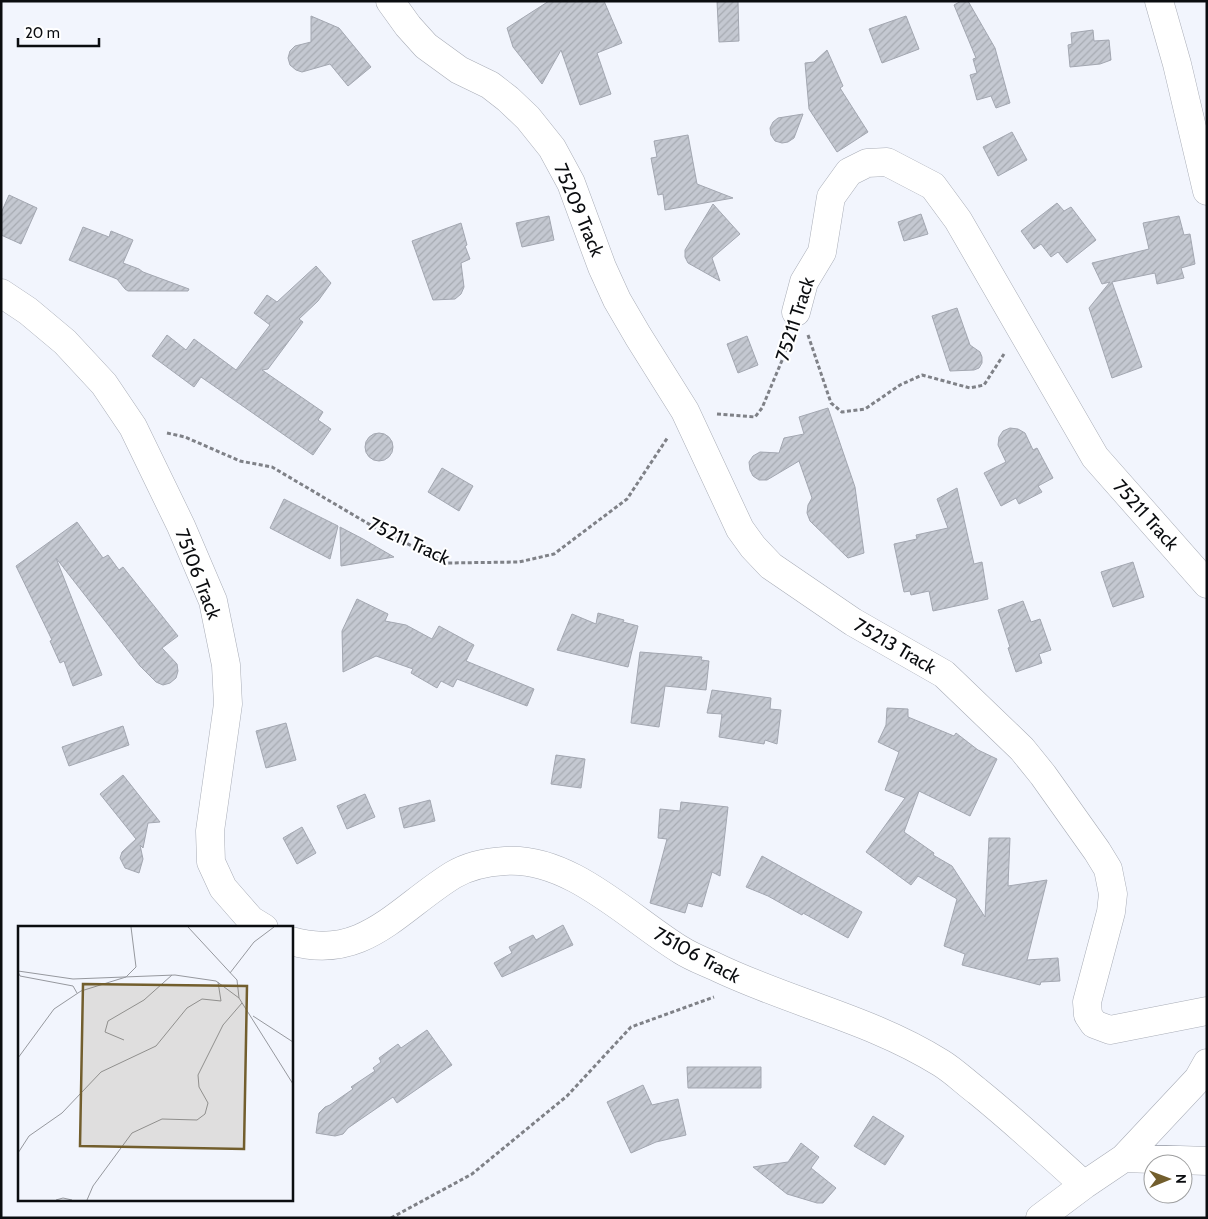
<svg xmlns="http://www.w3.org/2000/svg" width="1208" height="1219" viewBox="0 0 1208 1219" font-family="Cabin,sans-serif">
<defs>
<pattern id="building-hatch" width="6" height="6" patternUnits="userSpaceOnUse" patternTransform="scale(1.25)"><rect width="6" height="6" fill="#c4c8d1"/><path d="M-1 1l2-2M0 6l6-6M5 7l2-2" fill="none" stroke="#a7abb2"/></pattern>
</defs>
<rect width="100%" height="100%" fill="#f2f5fd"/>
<path fill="url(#building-hatch)" stroke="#a3a7b1" d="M549,1H604L622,43L597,53L611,94L580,105L561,50L542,84L513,47L507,28Z
M717,1H738L739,41L719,42Z
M961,1H968L995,48L1010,103L996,108L991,96L977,100L970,75L977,73L973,59L976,58L954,5Z
M311,16L339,28L371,67L348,86L330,64L302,72L296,70L290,65L288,58L290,51L295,46L311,42Z
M906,16L919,49L882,63L869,29Z
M1093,30L1094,41L1109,40L1111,60L1100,64L1070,67L1068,45L1072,44L1071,33Z
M827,50L843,86L840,88L868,132L837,152L809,109L805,63L814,62Z
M803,114L794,138L788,142L782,143L775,141L771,135L770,128L773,122L778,118Z
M1012,132L1027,160L998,176L983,147Z
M688,135L697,184L733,198L665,210L663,194L658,195L651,158L657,157L654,141Z
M9,195L37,208L21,244L1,235V213Z
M1057,203L1064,211L1071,207L1096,240L1067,263L1058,252L1051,257L1041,244L1034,249L1021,231Z
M713,204L740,234L712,258L720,281L688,263L685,257V250Z
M921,214L928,234L904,241L898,222Z
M549,216L554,240L522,247L516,223Z
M1179,216L1184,235L1190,234L1195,264L1181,268L1184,278L1157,284L1155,273L1112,282L1142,367L1112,378L1089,308L1110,282L1102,284L1092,263L1149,249L1143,223Z
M461,223L467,245L465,246L470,259L461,263L464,287L461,294L455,299L433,300L412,241Z
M83,227L109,237L111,231L133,240L123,263L139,269L143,272L189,289L188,291H128L125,289L117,279L69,260Z
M316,266L331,283L318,301L299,319L303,322L268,369L262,370L323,412L318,420L331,429L313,455L201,377L194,387L152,356L167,335L186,350L194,339L236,370L270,325L254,313L267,295L277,302Z
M957,308L970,345L980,352L982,357V363L979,368L974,370L950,371L932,316Z
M747,336L758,365L738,373L727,344Z
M828,408L855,487L864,553L848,558L810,521L807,513L808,505L812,498L799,461L767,480H759L753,476L750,470L749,462L753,456L760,452L779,453L784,438L804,434L799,417Z
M1010,428L1018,429L1025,433L1033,450L1037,448L1053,478L1038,486L1042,492L1019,504L1016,498L1001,506L984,473L1006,462L998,445L999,437L1003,431Z
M365 447a14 14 0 1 1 28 0a14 14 0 1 1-28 0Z
M442,468L473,486L459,511L428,492Z
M957,488L974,564L982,562L988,599L933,611L929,591L911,595L910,591L904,592L894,544L917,539L916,535L948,528L937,499Z
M284,499L338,526L330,559L270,528Z
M77,522L103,558L108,555L119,570L123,567L178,636L162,648L177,664L178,671L176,678L170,683L163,685L156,682L140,666L56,558L102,675L73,686L64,661L60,663L50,641L52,640L16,566Z
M340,527L363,539L394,557L341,566Z
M1133,562L1144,597L1113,607L1101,572Z
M357,599L388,614L385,621L406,625L432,639L439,626L474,645L466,661L534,689L527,706L457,679L453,687L441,681L437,688L411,673L413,669L376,656L343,672L342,631Z
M1023,601L1031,622L1040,619L1051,650L1039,654L1042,663L1016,672L1008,648L1010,647L998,610Z
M598,613L624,620L623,622L638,626L628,667L557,650L572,614L596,624Z
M640,652L702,657L701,660L709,661L706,690L665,686L659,727L631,723Z
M712,690L771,698L770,709L781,710L777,744L765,740L764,744L719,737L722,714L707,713Z
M887,708L908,709V717L954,736L956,733L978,750L997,759L970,816L919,791L904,832L934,853L933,855L952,866L985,917L989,838H1010L1008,886L1047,880L1027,960L1058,958L1060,981L1041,982L1040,985L962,965L965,954L944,946L957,899L918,876L911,885L866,852L905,798L885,790L899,752L878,742L886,725Z
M286,723L296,760L266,768L256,731Z
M123,726L129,745L69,766L62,747Z
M556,755L585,759L581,788L551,784Z
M123,775L160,822L148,823L143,848L140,845L143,859L139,873L125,868L120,858L122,852L136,839L100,794Z
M365,794L375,817L347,829L337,806Z
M430,800L435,821L404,828L399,808Z
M681,802L728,807L720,876L712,872L702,907L688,903L685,913L650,903L667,839L658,838L660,809L680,811Z
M302,827L316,853L297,864L283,838Z
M762,856L862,912L848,938L803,913L802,915L768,896L746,887Z
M563,925L573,945L502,977L494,963L512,953L509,947L533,935L536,940Z
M427,1030L452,1065L397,1103L393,1097L348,1128L343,1134L335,1136L316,1133L319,1113L325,1107L330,1105L353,1089L351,1087L375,1071L373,1068L381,1062L379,1058L398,1044L401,1048Z
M687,1067H761V1088H688Z
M643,1085L652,1105L678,1099L686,1135L656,1142L631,1153L607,1102Z
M873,1116L904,1136L885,1165L854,1146Z
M801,1143L819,1157L811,1168L836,1188L823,1203H817L787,1194L753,1167L788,1162Z"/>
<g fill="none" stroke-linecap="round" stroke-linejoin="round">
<defs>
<path id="minor" d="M390,1L408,26L426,46L459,70L490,85L508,99L528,118L552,148L571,183L602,267L617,300L638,336L685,411L740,529L753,547L771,566L853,622L944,674L1022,749L1043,775L1097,851L1108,869L1113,894L1111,912L1087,1002L1088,1015L1094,1024L1110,1030L1207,1011
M1159,1L1177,64L1207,191
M1,293L28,311L65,342L104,384L133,427L181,526L213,601L226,665L228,704L210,831L211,862L223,888L251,920L264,928
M796,312L804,282L822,252L831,197L849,172L867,163L887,162L933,186L958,220L1095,457L1207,584
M291,941C363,962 398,909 453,875C468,866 488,862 505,861C570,856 630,919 681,950C692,957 703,961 714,966C788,1002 871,1019 941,1063C954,1071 965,1082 977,1091C1014,1121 1049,1153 1084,1185
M1124,1158L1207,1161
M1040,1218L1084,1185L1124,1158L1198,1079L1207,1063"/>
</defs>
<use href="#minor" stroke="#a9adb7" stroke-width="29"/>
<path stroke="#7f8187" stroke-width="3" stroke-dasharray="4 2.5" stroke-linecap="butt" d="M808,335L831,403L842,412L865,409L900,385L922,375L970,388L984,385L1004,354
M717,414L755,417L762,408L791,339
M167,433L185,437L240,461L272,467L379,530L447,563L519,562L554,554L627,499L668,437
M391,1218L472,1174L567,1096L631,1027L714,997"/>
<use href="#minor" stroke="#fff" stroke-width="28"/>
</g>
<g text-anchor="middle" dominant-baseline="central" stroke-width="4" stroke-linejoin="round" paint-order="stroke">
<g font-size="19" fill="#0b0d10" stroke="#fff">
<text transform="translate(579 210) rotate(67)">75209 Track</text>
<text transform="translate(795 319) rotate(-72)">75211 Track</text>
<text transform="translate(1146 515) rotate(48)">75211 Track</text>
<text transform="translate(409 541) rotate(25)">75211 Track</text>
<text transform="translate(198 574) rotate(69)">75106 Track</text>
<text transform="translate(895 646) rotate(30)">75213 Track</text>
<text transform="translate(697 955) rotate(29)">75106 Track</text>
</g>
</g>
<g transform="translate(18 926)">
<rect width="275" height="275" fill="#f2f5fd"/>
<path fill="none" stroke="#96989e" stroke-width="1" d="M170,1L219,54L221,72M0,45L55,53L157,49L198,55L221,72L275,158M0,46L2,50L55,60L59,67M212,47L236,16L256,1M235,90L275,116M106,114L87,106L90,95L126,74L154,49M0,132L36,83L63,65L108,51L118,41L113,1M0,227L11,210L44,187L83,146L138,120L169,82L184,73L203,75L200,56M38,274L45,272L54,274M69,274L75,260L114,207L144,193L179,194L187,188L190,177L181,161L180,149L205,99L224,77"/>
<path fill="#725e2d" fill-opacity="0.15" stroke="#725e2d" stroke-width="2.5" d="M65,58L229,60L226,223L62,220Z"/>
<rect width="275" height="275" fill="none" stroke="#0b0d10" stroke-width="2.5"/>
</g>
<rect width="1208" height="1219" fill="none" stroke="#0b0d10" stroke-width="5"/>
<g transform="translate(1168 1179) rotate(89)"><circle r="24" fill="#ffffff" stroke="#9d9e9f"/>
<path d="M0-4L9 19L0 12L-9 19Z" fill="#725e2d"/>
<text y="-8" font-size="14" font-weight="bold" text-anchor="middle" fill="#0b0d10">N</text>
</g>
<path d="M18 38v8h81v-8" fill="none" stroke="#0b0d10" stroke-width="2.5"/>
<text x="25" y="38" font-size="15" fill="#0b0d10" stroke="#ffffff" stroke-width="4" paint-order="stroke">20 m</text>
</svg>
